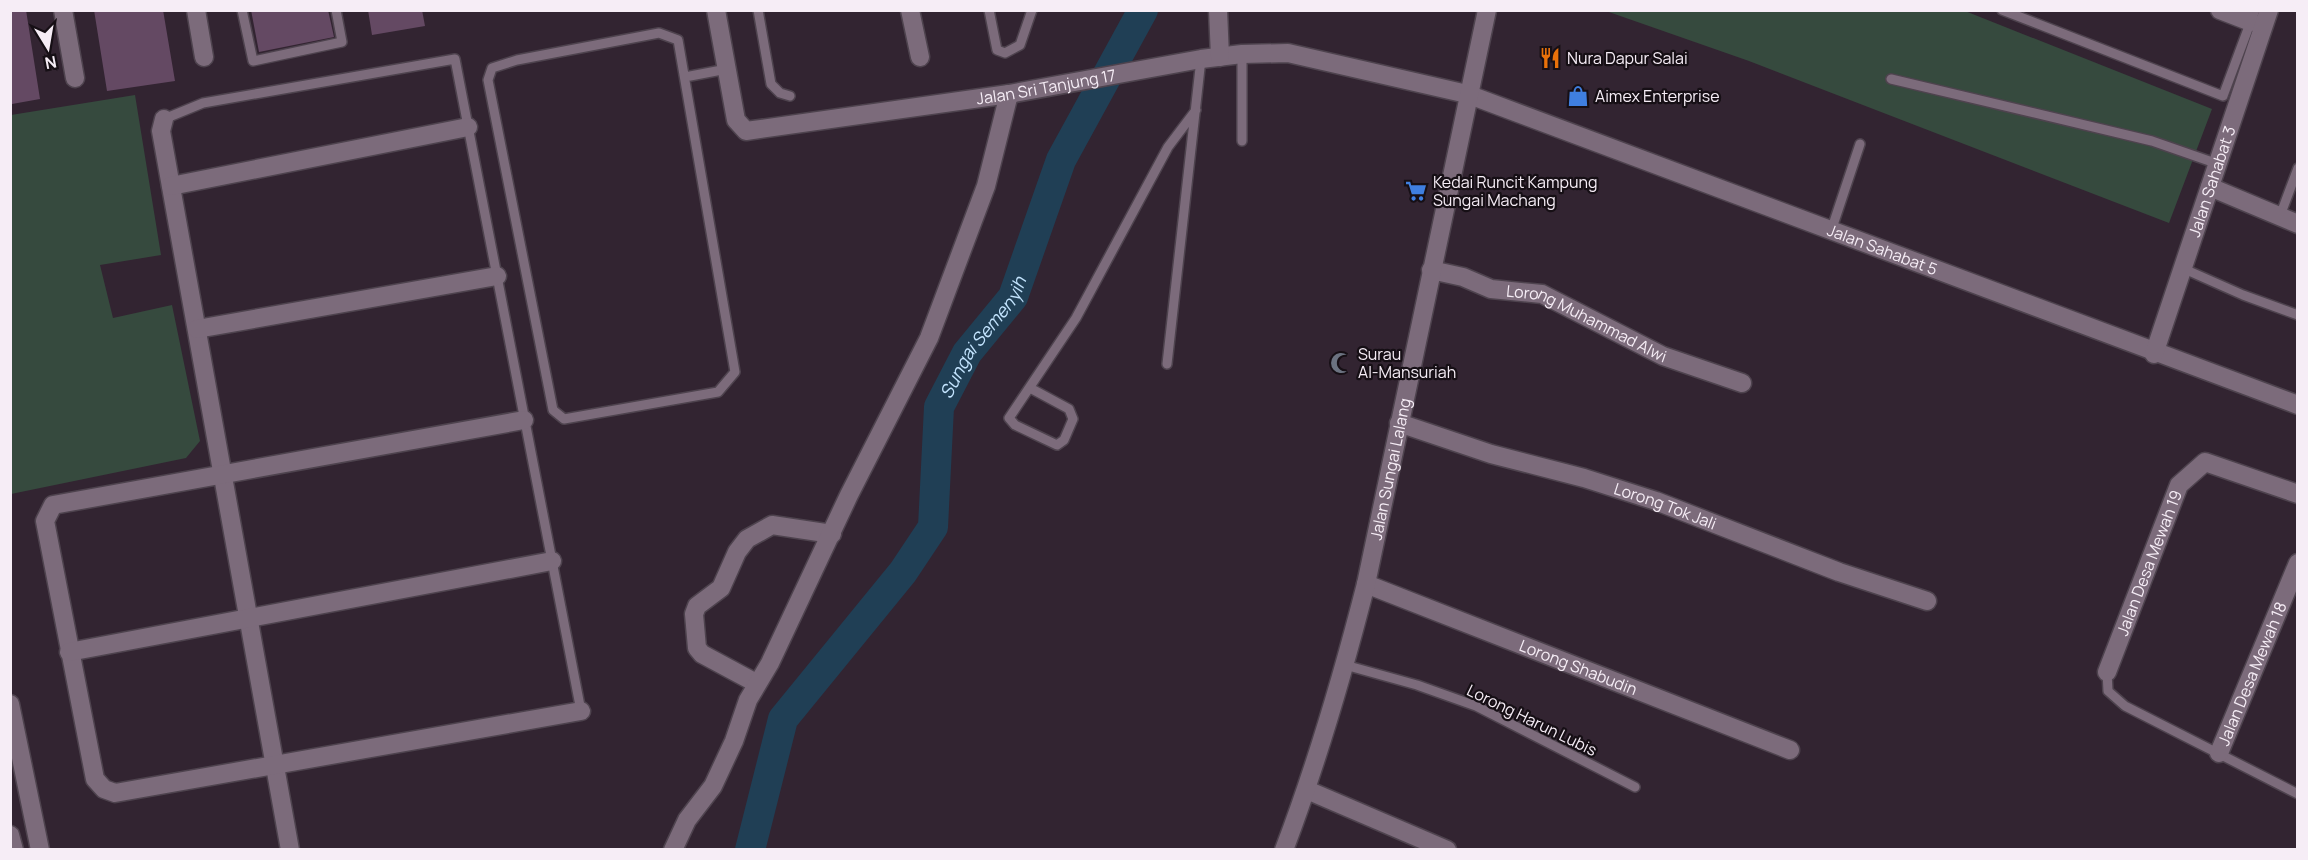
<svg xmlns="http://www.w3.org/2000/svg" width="2308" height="860" viewBox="0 0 2308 860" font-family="Manrope,sans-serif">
<rect width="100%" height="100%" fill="#322431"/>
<path fill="#364a3e" d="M1606,11H1965L2212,109L2169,223L1749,61Z
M135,95L161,255L100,265L113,318L172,305L200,441L186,458L11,494V115Z"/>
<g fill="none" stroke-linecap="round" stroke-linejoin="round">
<path stroke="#203f55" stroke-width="30" id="s1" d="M750,850L783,719L903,572L933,527L939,407L967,353L1013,297L1061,160L1143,10"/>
</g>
<path fill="#644963" d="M10,10H26L40,99L12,104Z
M94,10H163L175,81L107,91Z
M251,10H328L334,37L259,52Z
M368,10H422L425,26L372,35Z"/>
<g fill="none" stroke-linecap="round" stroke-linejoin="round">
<defs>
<path id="service" d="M242,10L253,61L342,42L336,10
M758,10L771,84L780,93L790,96
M989,10L997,50L1005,53L1020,45L1032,10
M2002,10L2223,96L2255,10
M659,33L678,40L735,372L718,392L564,419L553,410L488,80L492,68L517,60Z
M685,77L727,69
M1891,79L2152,141L2218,164
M164,119L203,103L455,59L581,711
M1242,141V54
M2280,216L2298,168
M1831,231L1860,144
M2182,268L2243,295L2298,315
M1167,364L1201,59
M1030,388L1069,409L1073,419L1064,440L1057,445L1015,425L1009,418L1076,318L1168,147L1196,110
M1345,665L1417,685L1476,706L1635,787
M2107,672L2108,691L2125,706L2298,794"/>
<g id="minor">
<path d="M63,10L75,78"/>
<path d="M196,10L204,57"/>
<path id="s2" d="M716,10L736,120L746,131L1009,94L1201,59L1242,54L1288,53L1467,94L2298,405"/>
<path d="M910,10L920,57"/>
<path d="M1218,10L1220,57"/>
<path d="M2220,10L2251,22"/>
<path d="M164,119L161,131L290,850"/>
<path d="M171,186L468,127"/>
<path d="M2210,187L2298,224"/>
<path id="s3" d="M1431,270L1463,277L1491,289L1542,294L1663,356L1742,383"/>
<path d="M197,329L497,276"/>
<path id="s4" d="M2154,354L2269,10"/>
<path d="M524,420L53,505L45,521L95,779L104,789L115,793L581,711"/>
<path id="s5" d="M1399,423L1491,454L1584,478L1656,501L1839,572L1927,601"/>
<path id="s6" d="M1366,584L1790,750"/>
<path d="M69,652L552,561"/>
<path id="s7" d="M2107,672L2179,485L2205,462L2298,494"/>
<path d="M756,683L702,654L697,648L694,614L697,606L721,588L737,552L747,539L772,525L832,534"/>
<path d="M10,704L40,850"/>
<path id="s8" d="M2219,753L2298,563"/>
<path d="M1307,790L1447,850"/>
<path d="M10,835L14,850"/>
<path d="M673,850L687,820L713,786L734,741L748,700L770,663L849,495L929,338L986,186L1009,94"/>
</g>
<g id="tertiary">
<path id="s9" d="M1284,850C1317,763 1343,674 1366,584L1487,10"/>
</g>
</defs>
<use href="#service" stroke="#4e434e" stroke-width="12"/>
<use href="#minor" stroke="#4e434e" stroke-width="21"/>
<use href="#tertiary" stroke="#4e434e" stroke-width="21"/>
<use href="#service" stroke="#7c6b7b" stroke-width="9"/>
<use href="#minor" stroke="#7c6b7b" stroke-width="18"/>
<use href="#tertiary" stroke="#7c6b7b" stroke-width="18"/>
</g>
<defs>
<symbol id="restaurant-bare" viewBox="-9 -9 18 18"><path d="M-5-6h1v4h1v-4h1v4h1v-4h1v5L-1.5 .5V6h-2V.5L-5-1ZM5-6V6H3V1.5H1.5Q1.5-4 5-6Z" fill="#e8710a" stroke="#160f15" stroke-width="2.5" paint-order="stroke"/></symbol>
<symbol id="shop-bare" viewBox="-9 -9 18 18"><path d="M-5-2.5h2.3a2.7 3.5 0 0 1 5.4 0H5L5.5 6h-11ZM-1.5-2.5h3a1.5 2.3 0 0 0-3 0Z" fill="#3f7fe0" stroke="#160f15" stroke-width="2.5" paint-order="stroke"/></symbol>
<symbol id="supermarket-bare" viewBox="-9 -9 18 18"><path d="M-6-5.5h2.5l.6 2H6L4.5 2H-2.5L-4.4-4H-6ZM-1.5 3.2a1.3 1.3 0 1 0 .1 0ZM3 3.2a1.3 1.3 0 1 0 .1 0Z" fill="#3f7fe0" stroke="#160f15" stroke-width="2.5" paint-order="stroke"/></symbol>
<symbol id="mosque-bare" viewBox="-9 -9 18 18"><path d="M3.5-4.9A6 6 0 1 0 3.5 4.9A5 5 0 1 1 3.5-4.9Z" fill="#6b7280" stroke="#160f15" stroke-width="2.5" paint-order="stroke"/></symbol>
</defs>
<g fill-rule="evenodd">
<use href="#restaurant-bare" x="1535" y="43" width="30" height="30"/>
<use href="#shop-bare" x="1563" y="81" width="30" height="30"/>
<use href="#supermarket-bare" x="1401" y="176" width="30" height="30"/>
<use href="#mosque-bare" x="1326" y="348" width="30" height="30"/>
</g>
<g text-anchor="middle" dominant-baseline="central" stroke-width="4.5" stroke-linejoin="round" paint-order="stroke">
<g font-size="16" fill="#f6edf6" stroke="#160f15" text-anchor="start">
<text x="1567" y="58">Nura Dapur Salai</text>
<text x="1595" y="96">Aimex Enterprise</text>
<text x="1433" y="182">Kedai Runcit Kampung<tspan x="1433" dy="18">Sungai Machang</tspan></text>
<text x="1358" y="354">Surau<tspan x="1358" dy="18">Al-Mansuriah</tspan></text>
</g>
<g font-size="16" fill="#f6edf6" stroke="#160f15">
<text stroke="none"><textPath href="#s2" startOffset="430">Jalan Sri Tanjung 17</textPath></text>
<text stroke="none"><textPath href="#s4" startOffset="182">Jalan Sahabat 3</textPath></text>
<text stroke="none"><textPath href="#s2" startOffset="1302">Jalan Sahabat 5</textPath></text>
<text stroke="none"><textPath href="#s3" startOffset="166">Lorong Muhammad Alwi</textPath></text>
<text stroke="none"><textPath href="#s9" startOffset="396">Jalan Sungai Lalang</textPath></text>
<text stroke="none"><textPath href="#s5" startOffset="279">Lorong Tok Jali</textPath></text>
<text stroke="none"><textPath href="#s7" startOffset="117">Jalan Desa Mewah 19</textPath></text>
<text stroke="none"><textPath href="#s6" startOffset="228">Lorong Shabudin</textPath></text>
<text stroke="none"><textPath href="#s8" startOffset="86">Jalan Desa Mewah 18</textPath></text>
<text transform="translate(1532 720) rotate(26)">Lorong Harun Lubis</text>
</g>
<g font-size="18" font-style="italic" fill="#c3e4fe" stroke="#160f15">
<text stroke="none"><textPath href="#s1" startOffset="582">Sungai Semenyih</textPath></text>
</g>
</g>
<rect width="2308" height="860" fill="none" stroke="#f6edf6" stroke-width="24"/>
<g transform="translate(48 48) rotate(169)" stroke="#160f15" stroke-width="4.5" paint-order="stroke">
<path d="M0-4.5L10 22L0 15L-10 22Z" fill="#f6edf6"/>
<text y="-9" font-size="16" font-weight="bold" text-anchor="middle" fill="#f6edf6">N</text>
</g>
</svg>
